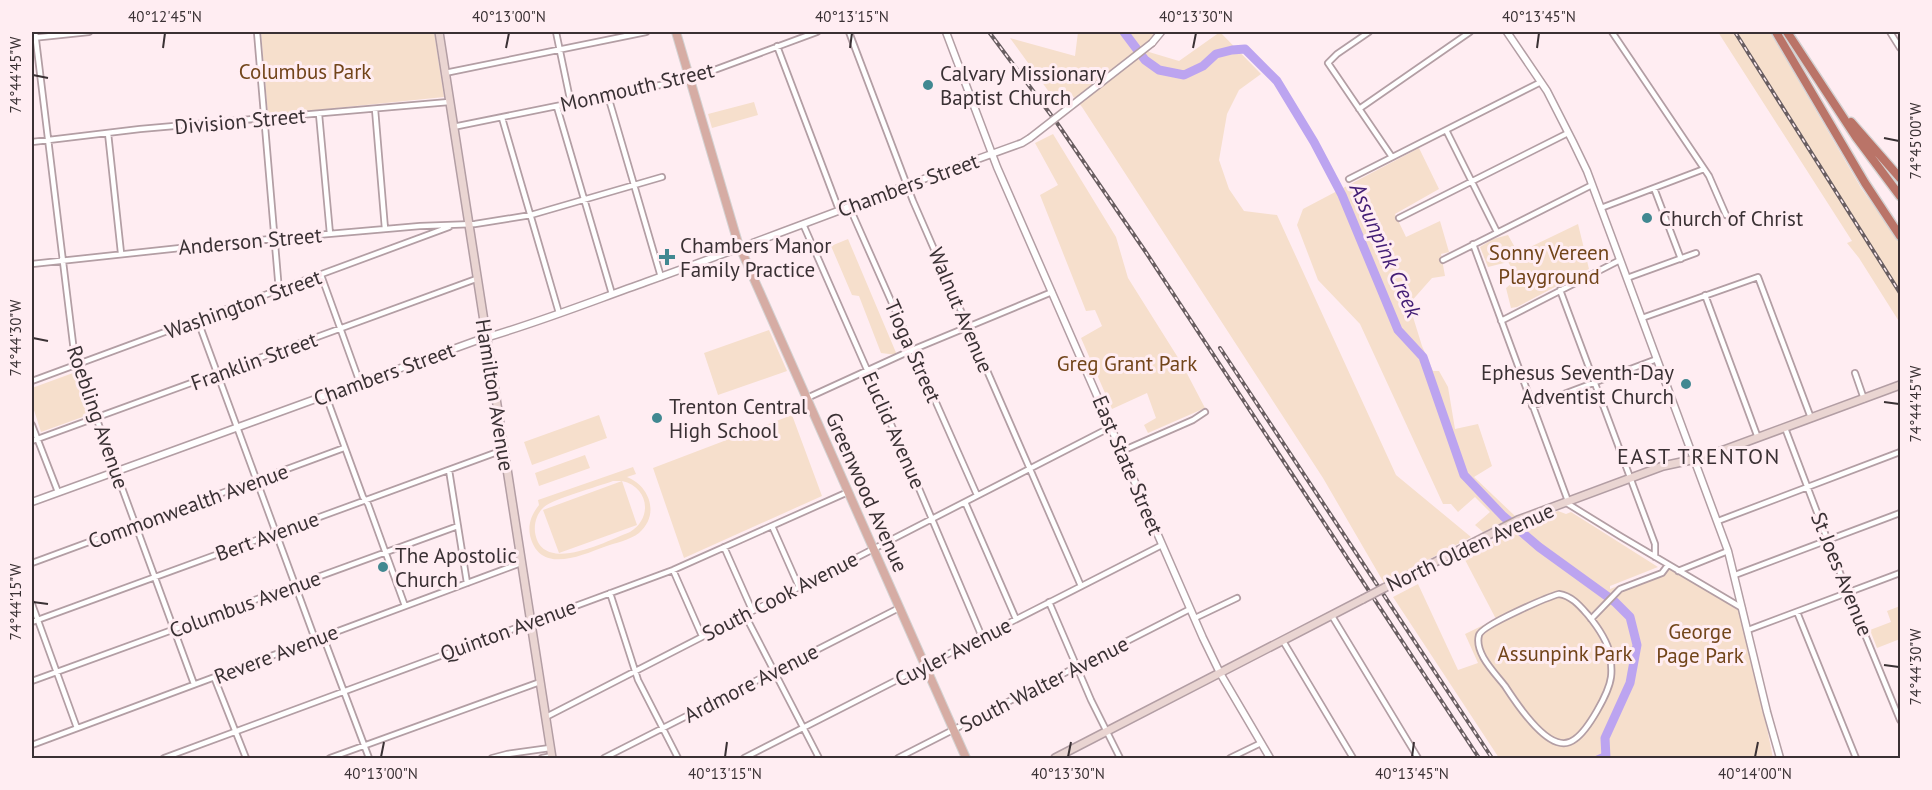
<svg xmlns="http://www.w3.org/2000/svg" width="1932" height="790" viewBox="0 0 1932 790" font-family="'PT Sans',sans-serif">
<rect width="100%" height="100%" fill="#ffedf2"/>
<path fill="#f6dfcc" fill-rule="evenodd" d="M261,32H434L444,97L268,115Z
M1078,32H1151L1154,35L1144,45L1148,48L1149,52L1179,61L1220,32L1261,74L1239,90L1227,114L1219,160L1229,189L1244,211L1277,215L1396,475L1471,537L1384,583L1323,478L1082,107L1070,93L1057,103L1010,38L1075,56Z
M1718,32H1770L1861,188L1900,243V323L1859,258L1847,243L1852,241Z
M754,102L758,115L712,128L708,114Z
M1053,134L1116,237L1128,278L1182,364L1205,408L1148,433L1144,425L1156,418L1147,393L1112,409L1081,338L1102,326L1095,310L1086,311L1040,195L1058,185L1035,143Z
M1419,148L1439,189L1395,214L1406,237L1440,221L1449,252L1441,254L1445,276L1432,278L1409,304L1422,346L1433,371H1439L1448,387L1455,429L1478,424L1492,466L1474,477L1515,516L1483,532L1475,525L1490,512L1475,497L1458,512L1451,504H1443L1360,324L1318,280L1297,225L1303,209Z
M1578,224L1589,269L1517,307L1511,308L1506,288L1518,278L1508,262L1488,267L1480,247L1493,239L1508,235L1518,253Z
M848,239L897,355L881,353L859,296L852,295L831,246Z
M769,330L787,371L718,395L704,353Z
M73,373L88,415L41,432L32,404V388Z
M599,415L607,438L532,465L524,442Z
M792,415L822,496L684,558L653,468Z
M585,455L590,468L539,486L535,473Z
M633,467L636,474L627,477C650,486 660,515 639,533C630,540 615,543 604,547C582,555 542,574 531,539C527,526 531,515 539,505L538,500ZM613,481H622L543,510L559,553L637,525L622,481C649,487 653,518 630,532C607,541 541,576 535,532C534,523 537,513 544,507C555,498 597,487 613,481Z
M1558,511L1566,514L1571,512L1658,567L1610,586V589L1671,566L1742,604L1773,758H1499L1393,597L1418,584L1458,670L1478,663L1465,634L1496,619L1463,556L1526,525Z
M1900,606V639L1877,648L1870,630L1891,622L1887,611Z"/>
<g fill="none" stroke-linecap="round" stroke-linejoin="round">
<path stroke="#bca4f0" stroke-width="5" d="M1597,758L1604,755"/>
<path stroke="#bca4f0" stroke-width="9" d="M1124,32L1145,60L1159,70L1184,75L1203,66L1216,54L1232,50L1245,49L1277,81L1314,142L1342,195L1398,330L1423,357L1464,475L1503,516L1539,547L1615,602L1630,617L1637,645L1630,683L1605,738L1606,758"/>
<defs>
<path id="minor" d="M35,32L75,360L194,684
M257,32L279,291
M556,32L571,104
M849,32L913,201L1081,586
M1369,32L1337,54L1328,63L1392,157
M1612,32L1709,176L1726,215
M1890,32L1900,48
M32,38L89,32
M777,46L839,210
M445,73L646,32
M608,96L661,277
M557,107L612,294
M375,109L385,229
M1359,109L1470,32
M319,114L330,234
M502,118L559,313
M453,127L690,79L817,32
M1446,130L1497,232
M108,133L121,253
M32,142L140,129L449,102
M1349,179L1541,82
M1654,188L1681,259
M849,206L977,495
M1601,208L1704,169
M1399,218L1568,133
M803,224L912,472L982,637
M1473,244L1568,501
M1443,260L1592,185
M32,264L236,242L420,226L475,224L531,215L662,177
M321,275L360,383
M1627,278L1696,253
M1560,290L1655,544V557
M1705,295L1758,438
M1642,318L1758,277L1811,418
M198,321L315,639
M1501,321L1620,260
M1855,373L1864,399
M32,381L449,227
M326,396L363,497L368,504L405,606
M807,398L912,350L1052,292
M1532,406L1657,359
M32,425L58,492
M1785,428L1845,586L1900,720
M32,441L476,279
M1122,451L1193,420L1205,412
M449,470L467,583
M965,502L1016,619
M1565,502L1620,536L1742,608
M1718,521L1900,452
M772,526L799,587
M724,547L752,610
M32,563L344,448
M673,570L702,636
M1678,571L1728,551
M1735,575L1900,513
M610,593L638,680L678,758
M1559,594C1572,596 1580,606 1588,615C1597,626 1607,640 1610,654C1611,661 1612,670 1611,677C1609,693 1588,730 1575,739C1570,743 1563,744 1557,742C1538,736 1516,703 1505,686C1495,673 1474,653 1479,635C1482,625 1548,597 1559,594Z
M1049,602L1091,700L1120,758
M32,604L77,728
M1797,612L1856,758
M745,615L819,758
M1332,616L1418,758
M1195,618L1237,598
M1591,619L1620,589L1662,573L1668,565
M32,622L503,450
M1748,630L1900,573
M323,636L369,758
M1283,641L1353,758
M214,677L246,758
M32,681L458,526
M546,717L1111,427
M32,745L521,563
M164,758L673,570L848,492
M330,758L540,682
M492,758L507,754L550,748
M542,758L552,756
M604,758L899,608
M744,758L1162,545
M898,758L1190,609
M1230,758L1261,743"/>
<path id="tertiary" d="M946,32L997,167L1203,638L1220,673L1270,758
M1507,32L1547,91L1573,142L1587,171L1612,238L1728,551L1767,712L1780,758
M1152,43L1161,32
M32,502L478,340C535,324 590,302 646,282C772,237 896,188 1022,143L1030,138"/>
<path id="secondary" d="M439,32L552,758
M1384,588L1518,520L1663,466L1705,457L1900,385
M1055,758L1363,599"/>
<path id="primary" d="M676,32L738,243L966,758"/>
<path id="motorway" d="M1776,32L1865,183L1900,236
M1787,32L1856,137L1900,196
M1851,122L1900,178"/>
</defs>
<use href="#minor" stroke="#b39ea4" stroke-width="8"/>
<use href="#tertiary" stroke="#b39ea4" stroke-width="9"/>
<use href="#secondary" stroke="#b39ea4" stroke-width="10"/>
<use href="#primary" stroke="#d4d2d2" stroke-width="10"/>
<use href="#motorway" stroke="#d4d2d2" stroke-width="11"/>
<use href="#minor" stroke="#fff" stroke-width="4.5"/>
<use href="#tertiary" stroke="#fff" stroke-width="6"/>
<use href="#secondary" stroke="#ead5d2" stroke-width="7"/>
<use href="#primary" stroke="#d6aca4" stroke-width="8"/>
<use href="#motorway" stroke="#ba7468" stroke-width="8"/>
<defs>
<path id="rail" d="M989,32L1057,123L1145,251L1479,758
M1735,32L1900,293
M1220,348L1492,758"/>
</defs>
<use href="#rail" stroke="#695e61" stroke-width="4"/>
<use href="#rail" stroke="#ffedf2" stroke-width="1.5" stroke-dasharray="4.5" stroke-linecap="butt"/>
<defs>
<path id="tertiary-bridge" d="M1030,138L1152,43"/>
<path id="secondary-bridge" d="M1363,599L1384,588"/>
</defs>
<use href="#tertiary-bridge" stroke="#b39ea4" stroke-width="9" stroke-linecap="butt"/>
<use href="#secondary-bridge" stroke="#b39ea4" stroke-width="10" stroke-linecap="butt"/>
<use href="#tertiary-bridge" stroke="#fff" stroke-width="6"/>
<use href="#secondary-bridge" stroke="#ead5d2" stroke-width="7"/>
</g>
<path fill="none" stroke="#3a3134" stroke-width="2" d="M163,48L165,33M506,48L509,33M850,48L852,33M1193,48L1196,33M1537,48L1539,33M33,75L48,78M1884,138L1899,141M33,338L48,341M1884,402L1899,404M33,602L48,604M1884,665L1899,667M381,757L384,742M725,757L727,742M1068,757L1071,742M1412,757L1414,742M1755,757L1758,742"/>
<g fill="#418891" stroke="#ffedf2" stroke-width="2">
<circle cx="928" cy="85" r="6"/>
<circle cx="1647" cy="218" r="6"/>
<path d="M664 248h6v6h6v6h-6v6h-6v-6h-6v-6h6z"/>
<circle cx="1686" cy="384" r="6"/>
<circle cx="657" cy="418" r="6"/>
<circle cx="383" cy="567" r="6"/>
</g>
<g text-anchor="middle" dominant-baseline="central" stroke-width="6" stroke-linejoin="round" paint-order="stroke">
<g font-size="21" fill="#72451a" stroke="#ffedf2">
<text x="305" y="71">Columbus Park</text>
<text x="1549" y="252">Sonny Vereen<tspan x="1549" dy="24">Playground</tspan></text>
<text x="1127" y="363">Greg Grant Park</text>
<text x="1700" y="631">George<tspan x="1700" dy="24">Page Park</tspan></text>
<text x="1565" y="653">Assunpink Park</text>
</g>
<g font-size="21" fill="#3a3134" stroke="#ffedf2" text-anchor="start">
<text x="940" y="73">Calvary Missionary<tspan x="940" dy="24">Baptist Church</tspan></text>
<text x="1659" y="218">Church of Christ</text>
<text x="680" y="245">Chambers Manor<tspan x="680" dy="24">Family Practice</tspan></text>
<text x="1674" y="372" text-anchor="end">Ephesus Seventh-Day<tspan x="1674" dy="24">Adventist Church</tspan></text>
<text x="669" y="406">Trenton Central<tspan x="669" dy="24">High School</tspan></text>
<text x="395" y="555">The Apostolic<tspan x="395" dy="24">Church</tspan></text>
</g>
<g font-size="21" fill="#3a3134" stroke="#ffedf2">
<text transform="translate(637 87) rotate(-13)">Monmouth Street</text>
<text transform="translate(240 121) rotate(-5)">Division Street</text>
<text transform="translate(908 185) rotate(-20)">Chambers Street</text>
<text transform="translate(250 241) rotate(-5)">Anderson Street</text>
<text transform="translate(243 304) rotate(-20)">Washington Street</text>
<text transform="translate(961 310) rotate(67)">Walnut Avenue</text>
<text transform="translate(913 351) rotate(66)">Tioga Street</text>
<text transform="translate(254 361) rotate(-20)">Franklin Street</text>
<text transform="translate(384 374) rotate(-20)">Chambers Street</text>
<text transform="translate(495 395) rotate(81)">Hamilton Avenue</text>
<text transform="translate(98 417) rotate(71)">Roebling Avenue</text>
<text transform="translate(894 430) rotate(66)">Euclid Avenue</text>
<text transform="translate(1128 465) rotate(67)">East State Street</text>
<text transform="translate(867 492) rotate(66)">Greenwood Avenue</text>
<text transform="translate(188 506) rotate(-20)">Commonwealth Avenue</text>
<text transform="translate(267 536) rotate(-20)">Bert Avenue</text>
<text transform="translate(1470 547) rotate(-25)">North Olden Avenue</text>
<text transform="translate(1842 574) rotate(68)">St Joes Avenue</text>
<text transform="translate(780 596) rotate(-27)">South Cook Avenue</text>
<text transform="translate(245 604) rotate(-20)">Columbus Avenue</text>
<text transform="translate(508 630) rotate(-20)">Quinton Avenue</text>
<text transform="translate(953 652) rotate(-27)">Cuyler Avenue</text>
<text transform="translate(276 654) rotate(-21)">Revere Avenue</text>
<text transform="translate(751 683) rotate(-27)">Ardmore Avenue</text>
<text transform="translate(1044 684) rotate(-27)">South Walter Avenue</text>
</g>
<g font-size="22" font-style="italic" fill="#431d75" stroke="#ffedf2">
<text transform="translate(1386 250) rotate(66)">Assunpink Creek</text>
</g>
<g font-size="22" letter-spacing="1.5" fill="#3a3134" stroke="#ffedf2">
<text x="1699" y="456">EAST TRENTON</text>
</g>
</g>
<rect width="1932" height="790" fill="none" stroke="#ffedf2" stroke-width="66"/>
<rect x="33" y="33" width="1866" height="724" fill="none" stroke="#3a3134" stroke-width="2"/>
<g font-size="15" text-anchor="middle" fill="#3a3134">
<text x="165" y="22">40°12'45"N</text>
<text x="509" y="22">40°13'00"N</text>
<text x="852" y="22">40°13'15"N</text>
<text x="1196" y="22">40°13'30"N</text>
<text x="1539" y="22">40°13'45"N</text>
<text transform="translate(16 75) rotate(-90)" y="5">74°44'45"W</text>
<text transform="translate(1916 141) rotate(-90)" y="5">74°45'00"W</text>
<text transform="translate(16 338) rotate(-90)" y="5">74°44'30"W</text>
<text transform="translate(1916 404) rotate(-90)" y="5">74°44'45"W</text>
<text transform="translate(16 602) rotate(-90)" y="5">74°44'15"W</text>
<text transform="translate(1916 667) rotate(-90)" y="5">74°44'30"W</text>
<text x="381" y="779">40°13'00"N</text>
<text x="725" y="779">40°13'15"N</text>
<text x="1068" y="779">40°13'30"N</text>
<text x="1412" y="779">40°13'45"N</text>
<text x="1755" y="779">40°14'00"N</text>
</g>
</svg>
